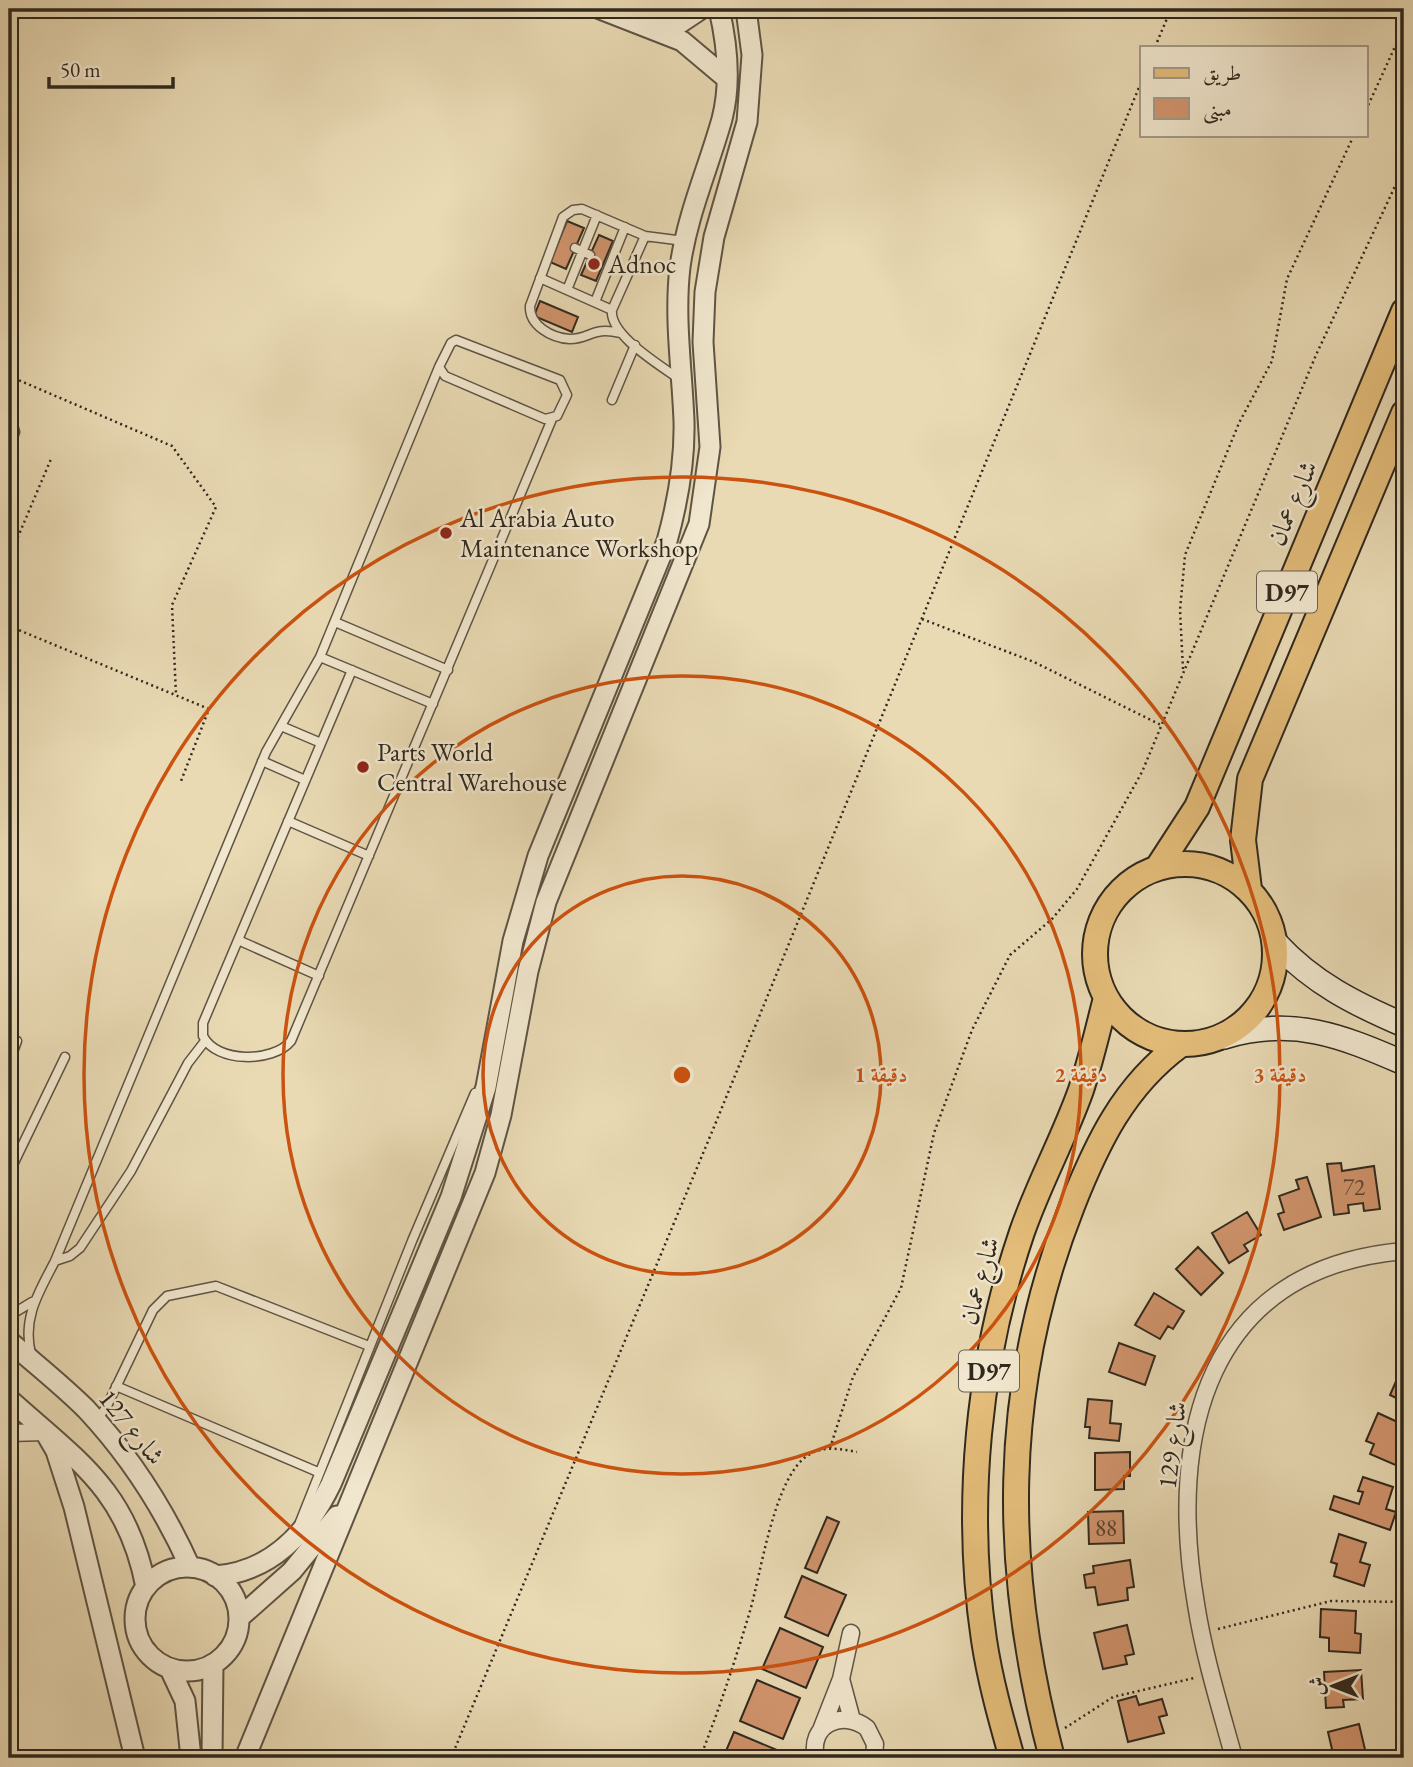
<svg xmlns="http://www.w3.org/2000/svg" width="1413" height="1767" viewBox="0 0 1413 1767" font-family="'EB Garamond',Amiri,serif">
<rect width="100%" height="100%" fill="#e9dab4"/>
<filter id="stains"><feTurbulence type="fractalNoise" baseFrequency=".00286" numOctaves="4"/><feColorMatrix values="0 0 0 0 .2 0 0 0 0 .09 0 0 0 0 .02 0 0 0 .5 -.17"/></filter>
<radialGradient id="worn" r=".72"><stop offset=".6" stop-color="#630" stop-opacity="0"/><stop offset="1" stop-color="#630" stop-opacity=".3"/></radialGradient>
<path fill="#d2956e" stroke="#2f281e" stroke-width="2" d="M567,221L584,228L566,269L550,262Z
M599,235L613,241L596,281L581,275Z
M540,301L578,317L572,332L534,316Z
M1341,1163L1342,1171L1374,1166L1380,1209L1364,1211L1363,1203L1348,1205L1349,1213L1334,1215L1327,1164Z
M1400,1168H1404V1207L1396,1208V1182L1400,1181Z
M1307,1177L1321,1217L1284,1230L1278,1214L1284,1212L1279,1196L1299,1189L1296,1180Z
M1247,1212L1261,1235L1244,1245L1248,1251L1229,1263L1212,1233Z
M1198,1247L1223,1273L1201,1295L1176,1269Z
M1154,1293L1184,1311L1173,1329L1168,1326L1160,1339L1135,1325Z
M1119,1343L1155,1356L1145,1385L1109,1372Z
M1404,1363V1402L1390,1395Z
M1088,1399L1112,1401L1110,1423L1121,1424L1119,1441L1089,1438L1090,1427H1085Z
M1378,1413L1404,1425V1456L1400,1467L1370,1454L1374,1444L1366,1441Z
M1130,1452V1476H1124V1489L1095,1490V1453Z
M1363,1477L1393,1487L1386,1509L1396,1512L1390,1530L1330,1509L1334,1496L1359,1504L1363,1492L1358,1491Z
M1123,1511L1124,1543L1089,1544L1088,1512Z
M827,1517L839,1522L817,1573L805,1568Z
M1339,1534L1366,1543L1360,1562L1370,1565L1364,1586L1334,1576L1337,1564L1331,1562Z
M1130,1560L1134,1587L1127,1588L1128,1600L1098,1605L1095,1587L1086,1588L1084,1575L1094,1573L1093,1566Z
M802,1576L846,1595L828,1636L785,1617Z
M1321,1609L1356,1611L1355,1633L1361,1634L1360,1653L1329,1651V1638L1320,1637Z
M1127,1625L1134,1654L1125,1656L1127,1664L1103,1669L1094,1633Z
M780,1628L823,1647L806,1688L762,1669Z
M1361,1670L1363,1699L1343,1700L1344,1707L1326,1708L1324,1672Z
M757,1680L800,1698L783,1739L740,1721Z
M1136,1696L1139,1705L1162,1699L1167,1715L1159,1717L1164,1733L1128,1742L1118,1701Z
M1359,1724L1367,1758H1334L1328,1732Z
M734,1732L777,1750L774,1758H723Z
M1175,1752L1177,1758H1153Z"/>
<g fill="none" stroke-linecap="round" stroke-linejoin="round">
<defs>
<path id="service" d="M645,236L612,310C609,335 660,365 679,379
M575,248L590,255
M540,278L612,310
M567,290L597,215
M595,302L625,227
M620,333C593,326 590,339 570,339C551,338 529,325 530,306L563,217L573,210L582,209L645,236L684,241
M456,340L560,380L567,395L557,416L545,419L445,376L439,367L451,343Z
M612,400L635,345
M9,413L15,432L9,449
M335,622L448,670
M320,657L433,704
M352,670L203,1023V1036C216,1063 273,1063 291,1041L552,419
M281,726L321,743
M262,761L305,780
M288,821L369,856
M238,940L319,976
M9,1063L17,1041
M9,1173L65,1057
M55,1261L70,1256L80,1248L131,1171L188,1063L205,1041
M9,1316L32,1302
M31,1354C22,1318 39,1292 55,1261L266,752L320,657L439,367
M116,1386L318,1472
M96,1420L106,1408L153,1310L167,1296L216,1286L369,1346
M300,1522L412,1241L475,1093"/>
<path id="minor" d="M9,1433L45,1432
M841,1679L852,1720
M821,1730L841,1679L851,1633
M816,1758C808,1725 842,1709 867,1728L875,1744L874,1758
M1234,1758C1220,1707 1204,1656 1196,1604C1167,1435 1206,1268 1404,1251"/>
<path id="tertiary" d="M600,9L682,41L726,78
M653,23L677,25L701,9
M9,1341C34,1363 62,1385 86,1409C130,1456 164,1509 190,1567
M9,1399C78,1461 127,1490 146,1587
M45,1432L56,1451L74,1507L135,1758
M135 1619a52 52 0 1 1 104 0a52 52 0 1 1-104 0Z
M215,1576C271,1572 308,1532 331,1484L451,1197L486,1087L513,941L538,856L667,541C678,501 685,462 684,421C682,369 674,318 680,267C687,215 708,169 722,119C731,84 727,43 719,9
M239,1618L292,1571L337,1516
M170,1669L185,1701L191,1758
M212,1758L213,1664
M245,1758L485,1173L501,1115L528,971L546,902L699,524L710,447L703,342L705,292L714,237L747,122L752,55L746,9"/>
<path id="secondary" d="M1276,943C1313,983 1355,1004 1404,1025
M1224,1037C1292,1016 1342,1036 1404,1063"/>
<path id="primary" d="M1095 954a90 90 0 1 1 180 0a90 90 0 1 1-180 0Z
M1158,867L1197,807L1404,311
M1249,889L1243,840L1250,779L1404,413
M1012,1758C1001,1719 990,1680 984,1640C964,1505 978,1361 1022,1232C1039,1183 1064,1138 1081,1090C1091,1060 1098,1029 1106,998
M1052,1758C1002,1569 1000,1389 1072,1206C1097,1143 1124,1086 1180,1045"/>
</defs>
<use href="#service" stroke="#5e5444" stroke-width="11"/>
<use href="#minor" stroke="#5e5444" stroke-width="19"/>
<use href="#tertiary" stroke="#5e5444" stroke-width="23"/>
<use href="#secondary" stroke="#2f281e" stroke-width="26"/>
<use href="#primary" stroke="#2f281e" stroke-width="28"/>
<path stroke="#2f281e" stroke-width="2.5" stroke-dasharray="2 3.5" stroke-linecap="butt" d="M1155,47L1171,9
M1366,110L1404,27
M9,376L172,446L216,507L172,605L176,695
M9,558L51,459
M922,619L1034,662L1161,725
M9,626L209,709L181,781
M1183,669L1180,610L1185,555L1239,423L1272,361L1287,279L1354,135
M830,1448L853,1377L901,1288L934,1133L972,1030L1010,955L1052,919L1077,889L1142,772L1316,355L1404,167
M1218,1629L1331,1601L1404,1602
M1065,1728L1113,1697L1194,1678
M451,1758L714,1127L1142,80
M700,1758C719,1710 735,1661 750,1611C761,1572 773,1488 802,1460C818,1445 837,1448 857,1452"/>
<use href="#service" stroke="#f1e7ce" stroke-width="8"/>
<use href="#minor" stroke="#f1e7ce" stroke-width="16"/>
<use href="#tertiary" stroke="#f1e7ce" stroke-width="19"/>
<use href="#secondary" stroke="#f1e7ce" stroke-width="23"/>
<use href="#primary" stroke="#e4bd7a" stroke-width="24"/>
</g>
<g fill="none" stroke="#cc520f" stroke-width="3.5">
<circle cx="682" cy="1075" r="199"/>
<circle cx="682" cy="1075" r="399"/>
<circle cx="682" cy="1075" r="598"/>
</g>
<g fill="#8f2418" stroke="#f1e7ce" stroke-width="2.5">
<circle cx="594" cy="264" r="7"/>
<circle cx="446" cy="533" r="7"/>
<circle cx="363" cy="767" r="7"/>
</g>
<g text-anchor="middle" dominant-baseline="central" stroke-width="5" stroke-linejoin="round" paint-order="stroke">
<g font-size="23" fill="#584332">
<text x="1354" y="1187">72</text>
<text x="1106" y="1528">88</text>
</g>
<g fill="#f1e7ce" stroke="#696153" stroke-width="2">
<rect x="1257" y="571.5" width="60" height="41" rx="5"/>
<rect x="959" y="1350.5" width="60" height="41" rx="5"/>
</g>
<g font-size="24" font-weight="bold" fill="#2f281e">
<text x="1287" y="592">D97</text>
<text x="989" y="1371">D97</text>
</g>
<g font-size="26" fill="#2f281e" stroke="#f1e7ce" text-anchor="start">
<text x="608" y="264">Adnoc</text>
<text x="460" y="518">Al Arabia Auto<tspan x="460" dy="30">Maintenance Workshop</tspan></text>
<text x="377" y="752">Parts World<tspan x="377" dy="30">Central Warehouse</tspan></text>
</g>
<g font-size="26" fill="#2f281e" stroke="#f1e7ce">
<text transform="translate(1292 503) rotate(-67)">شارع عمان</text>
<text transform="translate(979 1281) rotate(-75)">شارع عمان</text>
<text transform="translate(132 1427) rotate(51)">شارع 127</text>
<text transform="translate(1172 1445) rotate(-83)">شارع 129</text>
</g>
</g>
<circle cx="682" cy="1075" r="10" fill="#cc520f" stroke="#f1e7ce" stroke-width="3.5"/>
<g font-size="21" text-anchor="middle" font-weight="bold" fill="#cc520f" stroke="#f1e7ce" stroke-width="5" stroke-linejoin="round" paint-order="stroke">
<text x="881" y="1082">1 دقيقة</text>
<text x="1081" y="1082">2 دقيقة</text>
<text x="1280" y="1082">3 دقيقة</text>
</g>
<rect width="1413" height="1767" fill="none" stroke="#e9dab4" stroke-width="35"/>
<rect x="10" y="10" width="1392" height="1746" fill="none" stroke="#2f281e" stroke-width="3.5"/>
<rect x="18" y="18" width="1378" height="1732" fill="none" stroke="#2f281e" stroke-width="2"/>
<rect x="1140" y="46" width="228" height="91" fill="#f1e7ce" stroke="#a39b88" stroke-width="2"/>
<rect x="1154" y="68" width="35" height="10" fill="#e4bd7a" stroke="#a39b88" stroke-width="2"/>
<text x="1203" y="80" font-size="21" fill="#2f281e">طريق</text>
<rect x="1154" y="98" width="35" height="21" fill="#d2956e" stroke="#a39b88" stroke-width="2"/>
<text x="1203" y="116" font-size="21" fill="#2f281e">مبنى</text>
<g transform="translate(1333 1686) rotate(270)" stroke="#f1e7ce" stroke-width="5" paint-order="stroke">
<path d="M0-5L12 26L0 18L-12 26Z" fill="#2f281e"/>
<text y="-10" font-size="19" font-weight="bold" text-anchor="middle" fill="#2f281e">ش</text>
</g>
<path d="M49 77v10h124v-10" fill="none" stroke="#2f281e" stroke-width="3.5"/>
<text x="60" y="77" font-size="21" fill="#2f281e" stroke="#f1e7ce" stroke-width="5" paint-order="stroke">50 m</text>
<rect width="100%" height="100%" filter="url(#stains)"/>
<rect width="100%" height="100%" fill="url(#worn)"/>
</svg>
